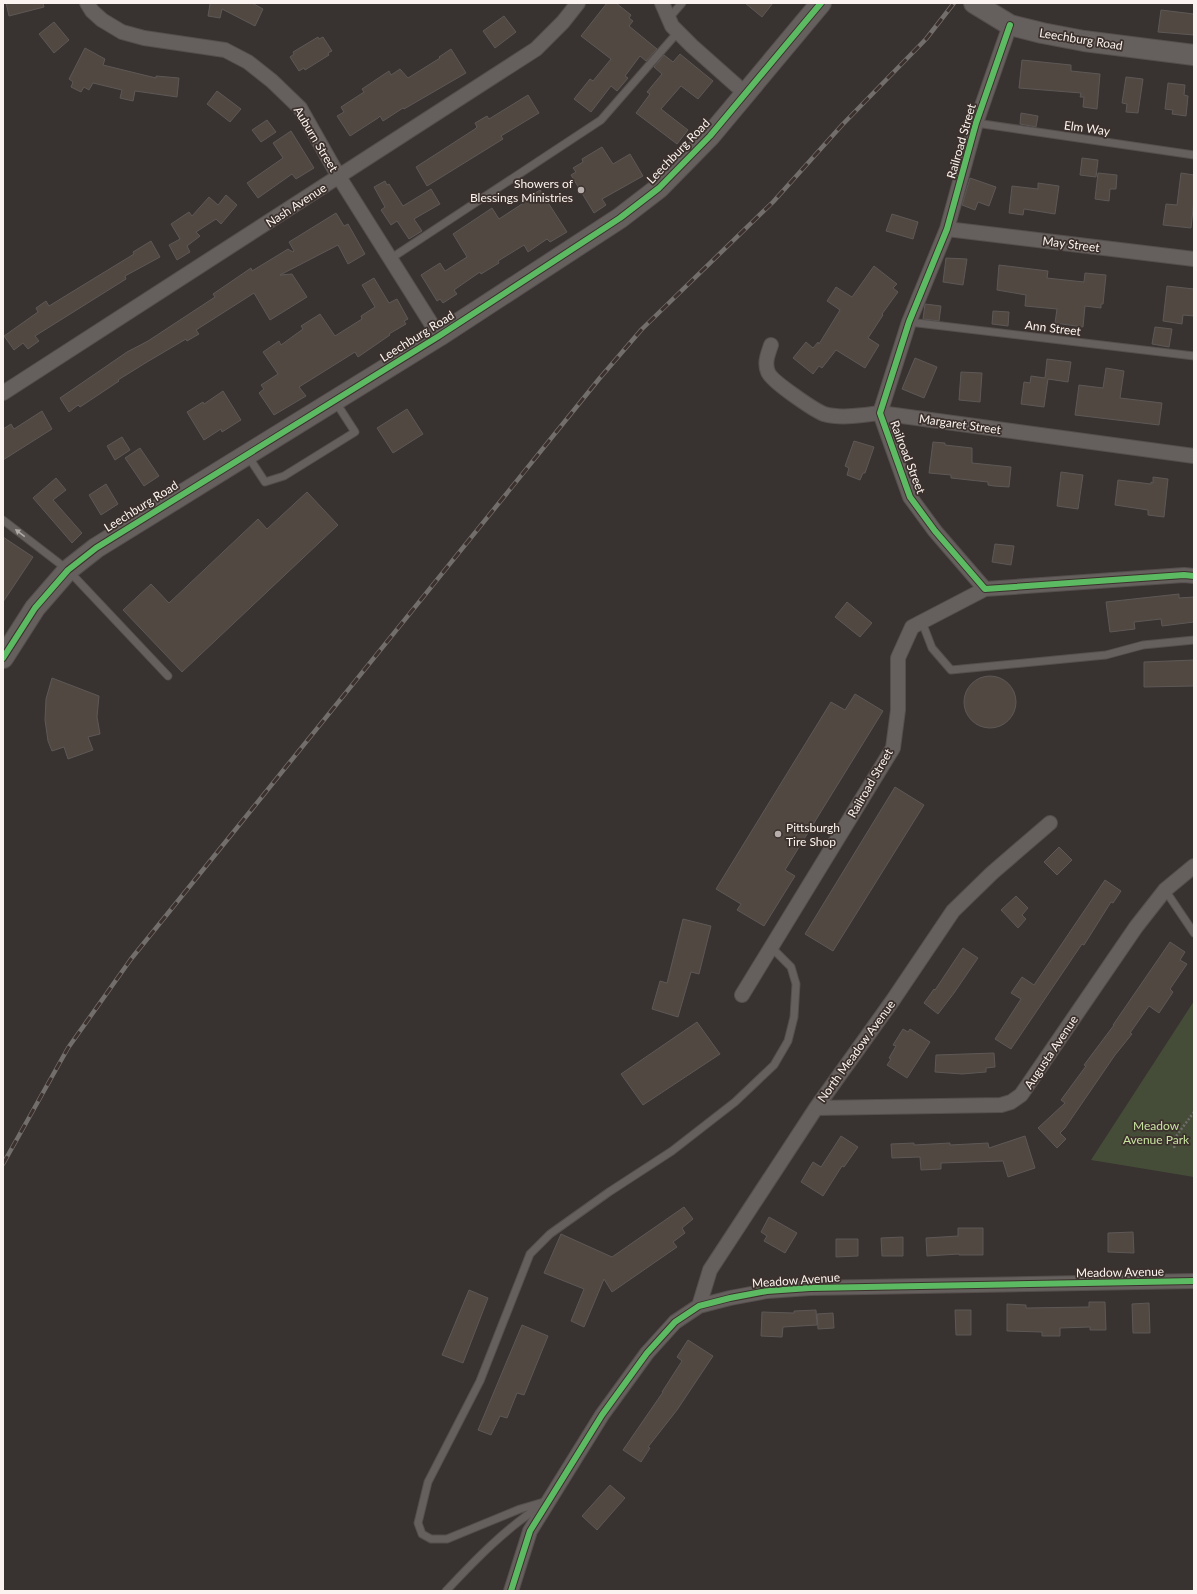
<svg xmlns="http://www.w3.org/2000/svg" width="1197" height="1594" viewBox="0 0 1197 1594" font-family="Lato,sans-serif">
<rect width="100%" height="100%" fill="#383230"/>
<path fill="#454d38" d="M1194,1001V1177L1091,1160Z"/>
<path fill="#514842" stroke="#5d5856" d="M6,3H43L44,7L9,16Z
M208,3H252L263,9L255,26L222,9L220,18L208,16L210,4Z
M607,3H616L631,15L629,18L633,21L629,26L657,49L646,61L640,56L625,76L628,78L617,91L611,86L591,112L574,99L590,79L593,81L611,59L581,36Z
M745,3H773L762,17Z
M1161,10L1194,14V35L1158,32Z
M504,16L516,32L495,48L483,31Z
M54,22L69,40L54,53L39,34Z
M318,37L319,39L323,37L332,51L328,53L329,55L305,70L304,68L299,71L290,57L294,54L293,52Z
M85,48L105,59L103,65L156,78V76L179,78L177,97L135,91L133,101L120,98L122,90L93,83L89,90L84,87L81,92L71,87L73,82L69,79Z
M451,49L466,73L404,109L403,108L383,121L380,116L378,118L350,136L337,116L344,112L341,107L364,92L362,89L389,71L391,75L400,69L408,78L440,58L439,57Z
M680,54L713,81L698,99L681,86L661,109L688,130L677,144L636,113L650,94L647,92L662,74L654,67L664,55L673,62Z
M1022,60L1071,65V71L1100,74L1097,109L1083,107L1084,97H1080L1081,93L1019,88Z
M1126,77L1143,79L1138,113L1126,112L1127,104L1122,103Z
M1168,83L1185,85L1184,95L1188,96L1186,116L1172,114L1173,110L1165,109Z
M217,91L241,109L230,122L207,104Z
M528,95L539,113L501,136L503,139L427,186L416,167L475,129L477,127L475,123L487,116L489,119Z
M1021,113L1038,116L1036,127L1020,124Z
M267,120L276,132L261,142L252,130Z
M291,131L314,168L296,179L292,174L258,198L247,183L283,158L273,143Z
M602,147L613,164L630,154L643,176L602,199L606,205L594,213L571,175L576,172L573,168L583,162L582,159Z
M1082,158L1098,160L1096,177L1080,175Z
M1098,173L1117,175L1116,189H1110L1109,201L1095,199Z
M1181,173L1194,175V200L1191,228L1163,225L1166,204L1177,205Z
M970,178L996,187L989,206L978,202L975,210L962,205Z
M385,181L387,185L389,184L403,206L431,189L440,204L414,219L422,231L409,239L397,221L391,225L381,210L385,207L374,187Z
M1038,183L1059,186L1055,214L1024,209L1023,215L1009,213L1012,186L1038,189Z
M540,190L567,232L550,242L547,239L528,252L524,245L498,261L499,263L481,274L480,272L454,290L457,294L443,303L440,299L437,301L421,275L440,263L445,271L467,257L453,234L492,208L499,219L525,202L524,200Z
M226,195L237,205L221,224L216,219L196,232L200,236L187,246L190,252L177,260L169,245L180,239L171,224L189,212L192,216L209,197L218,205Z
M336,213L344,226L348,224L365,254L348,264L338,245L280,275L292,274L307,297L270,320L254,293L196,330L199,334L187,341L186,339L147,362L118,380L119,381L80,407L78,405L69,412L60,398L127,352L148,341L215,297L213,294L251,268L252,271L288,249L293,252L294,251L289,242Z
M892,214L918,222L913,239L886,231Z
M151,241L160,257L125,276L126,279L35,336L39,341L28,349L23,343L14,350L4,336L38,312L36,308L46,301L49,306L134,254L133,252Z
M946,258L967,259L963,285L943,282Z
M999,265L1048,271L1047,278L1084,282L1085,273L1106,275L1103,304H1101V308L1085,306L1083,327L1055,323L1057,309L1025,306L1026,295L997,290Z
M874,266L897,284L893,288L898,292L882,314L883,315L868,338L879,345L865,368L836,350L822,368L819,366L813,374L793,358L806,342L813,348L818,342L819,344L840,310L827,301L836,287L852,297Z
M374,278L389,303L397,299L408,319L404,321L406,324L389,334L390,335L358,357L355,352L299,387L306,396L274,415L259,393L264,389L261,385L278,374L263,352L279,341L281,345L303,329L301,326L320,314L335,336L362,319L361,316L375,307L362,285Z
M1167,286L1194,289V316L1183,315L1182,324L1163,321Z
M925,304L941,306L939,321L923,319Z
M993,311L1009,312L1008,326L992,324Z
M1155,327L1172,329L1169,347L1152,344Z
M915,358L937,367L924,398L902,389Z
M1047,359L1071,362L1068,382L1048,379L1044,407L1021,404L1024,382L1030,383L1031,376L1045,378Z
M1106,368L1124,371L1120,398L1162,403L1159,425L1075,415L1079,385L1103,388Z
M961,372L982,373L980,402L959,400Z
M223,391L241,420L222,432L221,429L204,440L187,412L203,402L204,404Z
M407,409L423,434L393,453L377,428Z
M42,411L52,429L3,460V429L11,424L14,429Z
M122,437L130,450L115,460L107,446Z
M854,441L874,447L865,473H863L860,480L847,475L849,468L845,466Z
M933,442L945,443V445L972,448V463L1011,467L1009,487L994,486L988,485V482L951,478V475L929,473Z
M140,448L159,476L144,486L125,458Z
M1061,472L1083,475L1078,509L1057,506Z
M1153,477L1168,479L1164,517L1148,515V510L1115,505L1118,480L1151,484V482L1153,483Z
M56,478L66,490L53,500L82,533L72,543L33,498Z
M106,484L118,504L101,515L89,495Z
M307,492L338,525L182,672L123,610L151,584L169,603L258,519L267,529Z
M3,537L33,557L3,602Z
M995,544L1014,546L1011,565L992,562Z
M1179,594V598L1194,597V622L1162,626L1161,619L1134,622L1135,629L1110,632L1106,602Z
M847,602L872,623L860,637L835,617Z
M1194,660V686L1144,687V662Z
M964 702a26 26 0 1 1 52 0a26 26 0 1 1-52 0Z
M52,678L99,696L97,717L100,734L88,737L93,750L68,759L64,747L52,751L48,741L45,720L46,699Z
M855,694L883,711L785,870L795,876L764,926L737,910L741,904L716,889L831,702L845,710Z
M895,787L924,805L833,951L805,934Z
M1059,847L1072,860L1057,875L1044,862Z
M1105,880L1121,891L1113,903L1111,902L1084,945L1082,944L1011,1049L995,1039L1021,999L1011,993L1022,977L1034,985Z
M1016,896L1028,908L1022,915L1026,919L1018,928L1001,910Z
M683,919L711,926L699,974L691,972L678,1017L652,1009L660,981L667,983Z
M1170,942L1185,952L1180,960L1187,964L1170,989L1173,992L1159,1013L1149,1006L1130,1033L1132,1034L1115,1055L1065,1128L1060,1133L1066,1139L1057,1148L1038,1128L1065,1103L1061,1100L1086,1066L1084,1065L1114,1025H1113Z
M963,948L978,958L954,993L938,1014L924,1003L934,989L935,990Z
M697,1022L720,1054L643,1105L621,1074Z
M903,1029L908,1032L910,1029L930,1042L907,1078L887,1065L891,1059L889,1058L896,1046L893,1045Z
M994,1053L995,1067L986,1068V1072L962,1074L935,1072L936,1055Z
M841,1136L858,1147L844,1167L842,1166L823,1196L801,1182L813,1162L821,1167Z
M1025,1136L1035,1168L1008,1177L1003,1161L941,1163V1169L921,1170L920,1157L892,1158L891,1144L914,1143V1145L950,1143V1145L988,1143L989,1148Z
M684,1207L693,1219L682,1228L685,1233L673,1242L677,1247L612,1292L604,1279L584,1327L571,1321L584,1289L544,1273L561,1234L612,1257Z
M769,1217L797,1233L785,1253L764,1241L767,1236L761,1232Z
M958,1228H983V1255H959V1254L927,1256L926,1238L958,1236Z
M1133,1232L1134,1253L1108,1252V1233Z
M903,1237V1256H882L881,1238Z
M836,1239H858V1256L836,1257Z
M469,1290L488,1298L463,1363L442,1355Z
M1089,1302H1105L1106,1330H1090V1327L1060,1328V1336H1042V1332L1007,1331V1304L1026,1305V1308L1089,1307Z
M1149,1303L1150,1333H1133L1132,1304Z
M816,1310L817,1325L783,1327L782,1337L761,1336L762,1312L794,1313V1311Z
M955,1310H971V1335H956Z
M833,1313L834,1328L818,1329L817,1314Z
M522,1325L548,1336L524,1395L517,1393L507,1418L500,1416L491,1435L478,1430Z
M688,1340L713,1356L677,1410L648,1447L650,1448L641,1462L623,1450L663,1392H662L682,1361L677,1357Z
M610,1485L625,1498L597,1530L582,1516Z"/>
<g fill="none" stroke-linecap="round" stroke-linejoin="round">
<defs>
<path id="lane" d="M669,18L682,3
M976,123L1194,155
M390,259L601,120L678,32
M909,322L1194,356
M248,456L265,482L284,476L355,432L335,401
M3,520L68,570L168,676
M922,622L932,648L951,670L1106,655L1143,645L1194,640
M1165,890L1194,933
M547,1501L520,1509L447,1539H431L422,1534L418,1523L428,1482L480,1381L530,1254L550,1234L609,1192L672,1151L735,1102L774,1065L788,1041L794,1017L796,984L791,967L771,947
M446,1591C475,1560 506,1528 542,1505"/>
<path id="street" d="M87,3L92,11L102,20L122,32L144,38L225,50L248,62L272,81L300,108L339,177L439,336
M662,3L672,26L692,46L746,94
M1010,25L976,123L947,229L909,322L880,413L910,497L935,531L985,589L1184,575L1194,576
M947,229L1194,259
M771,345C768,354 764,363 768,372C771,381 814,410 824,414C841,419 863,415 880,413L1194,456
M3,393L536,49L563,22L578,3
M742,995L893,748L898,710V658L912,627L985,589
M816,1108L1001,1105L1011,1102L1021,1095L1136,927L1165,890L1194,866
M699,1306L710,1270L816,1108L893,1000L953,911L992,873L1050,823
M511,1591L530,1531L602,1415L647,1353L675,1322L699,1306L730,1298L767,1291L810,1288L1194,1281"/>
<path id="secondary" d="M974,3L1010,25L1042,33L1084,41L1194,55
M3,658L35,608L68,570L96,548L439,336L620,218L659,188L710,136L821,3"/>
</defs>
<use href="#lane" stroke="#544e4c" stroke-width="9"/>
<use href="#street" stroke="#544e4c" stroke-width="16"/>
<use href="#secondary" stroke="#544e4c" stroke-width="22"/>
<path stroke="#6f6b6a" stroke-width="2.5" stroke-dasharray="2 2" stroke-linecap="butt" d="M1174,1148L1177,1135L1194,1112"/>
<use href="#lane" stroke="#65605e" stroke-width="7"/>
<use href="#street" stroke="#65605e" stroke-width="14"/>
<use href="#secondary" stroke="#65605e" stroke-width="20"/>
<defs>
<path id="rail" d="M3,1164L68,1048L131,959L599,379L642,329L773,202L843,124L926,39L954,3"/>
</defs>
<use href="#rail" stroke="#726e6c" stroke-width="4.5"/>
<use href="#rail" stroke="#3c312c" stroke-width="3" stroke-dasharray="9" stroke-linecap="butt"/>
<defs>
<path id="cycleway" d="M1010,25L976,123L947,229L909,322L880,413L910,497L935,531L985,589L1184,575L1194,576
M3,658L35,608L68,570L96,548L439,336L620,218L659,188L710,136L821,3
M511,1591L530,1531L602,1415L647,1353L675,1322L699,1306L730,1298L767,1291L810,1288L1194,1281"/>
</defs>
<use href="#cycleway" stroke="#3c312c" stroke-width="8"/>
<use href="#cycleway" stroke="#5cba63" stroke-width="6"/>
</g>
<defs><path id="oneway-solid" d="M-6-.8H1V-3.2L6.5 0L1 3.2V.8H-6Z"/></defs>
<use fill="#b0aaa6" href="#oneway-solid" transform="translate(20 533) rotate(-143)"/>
<g fill="#b7afac" stroke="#3c312c" stroke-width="1.5">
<circle cx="581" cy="190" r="4"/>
<circle cx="778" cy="834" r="4"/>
</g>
<g text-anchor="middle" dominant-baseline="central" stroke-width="3.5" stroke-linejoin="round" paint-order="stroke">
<g font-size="12" fill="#fbf3ef" stroke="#3c312c">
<text transform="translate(1081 39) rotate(9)">Leechburg Road</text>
<text transform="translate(1087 128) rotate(8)">Elm Way</text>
<text transform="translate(316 139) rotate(59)">Auburn Street</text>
<text transform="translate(961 141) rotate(-74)">Railroad Street</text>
<text transform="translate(678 151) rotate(-46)">Leechburg Road</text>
<text transform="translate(296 205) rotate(-33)">Nash Avenue</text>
<text transform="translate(1071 244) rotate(7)">May Street</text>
<text transform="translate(1053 328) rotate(7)">Ann Street</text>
<text transform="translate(417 336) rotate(-32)">Leechburg Road</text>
<text transform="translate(960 424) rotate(8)">Margaret Street</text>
<text transform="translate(908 457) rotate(69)">Railroad Street</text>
<text transform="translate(141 506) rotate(-32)">Leechburg Road</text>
<text transform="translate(870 783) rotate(-60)">Railroad Street</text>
<text transform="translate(856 1051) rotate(-54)">North Meadow Avenue</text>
<text transform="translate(1051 1052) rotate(-56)">Augusta Avenue</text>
<text transform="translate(1120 1272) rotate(-1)">Meadow Avenue</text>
<text transform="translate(796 1280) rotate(-4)">Meadow Avenue</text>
</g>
<g font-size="12" fill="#fbf3ef" stroke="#3c312c" text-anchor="end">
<text x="573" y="183">Showers of<tspan x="573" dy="14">Blessings Ministries</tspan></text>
<text x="786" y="827" text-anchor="start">Pittsburgh<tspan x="786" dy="14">Tire Shop</tspan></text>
</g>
<g font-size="12" fill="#c7e3a1" stroke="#3c312c">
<text x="1156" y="1125">Meadow<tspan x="1156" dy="14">Avenue Park</tspan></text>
</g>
</g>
<rect width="1197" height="1594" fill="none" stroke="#fbf3ef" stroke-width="8"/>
</svg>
